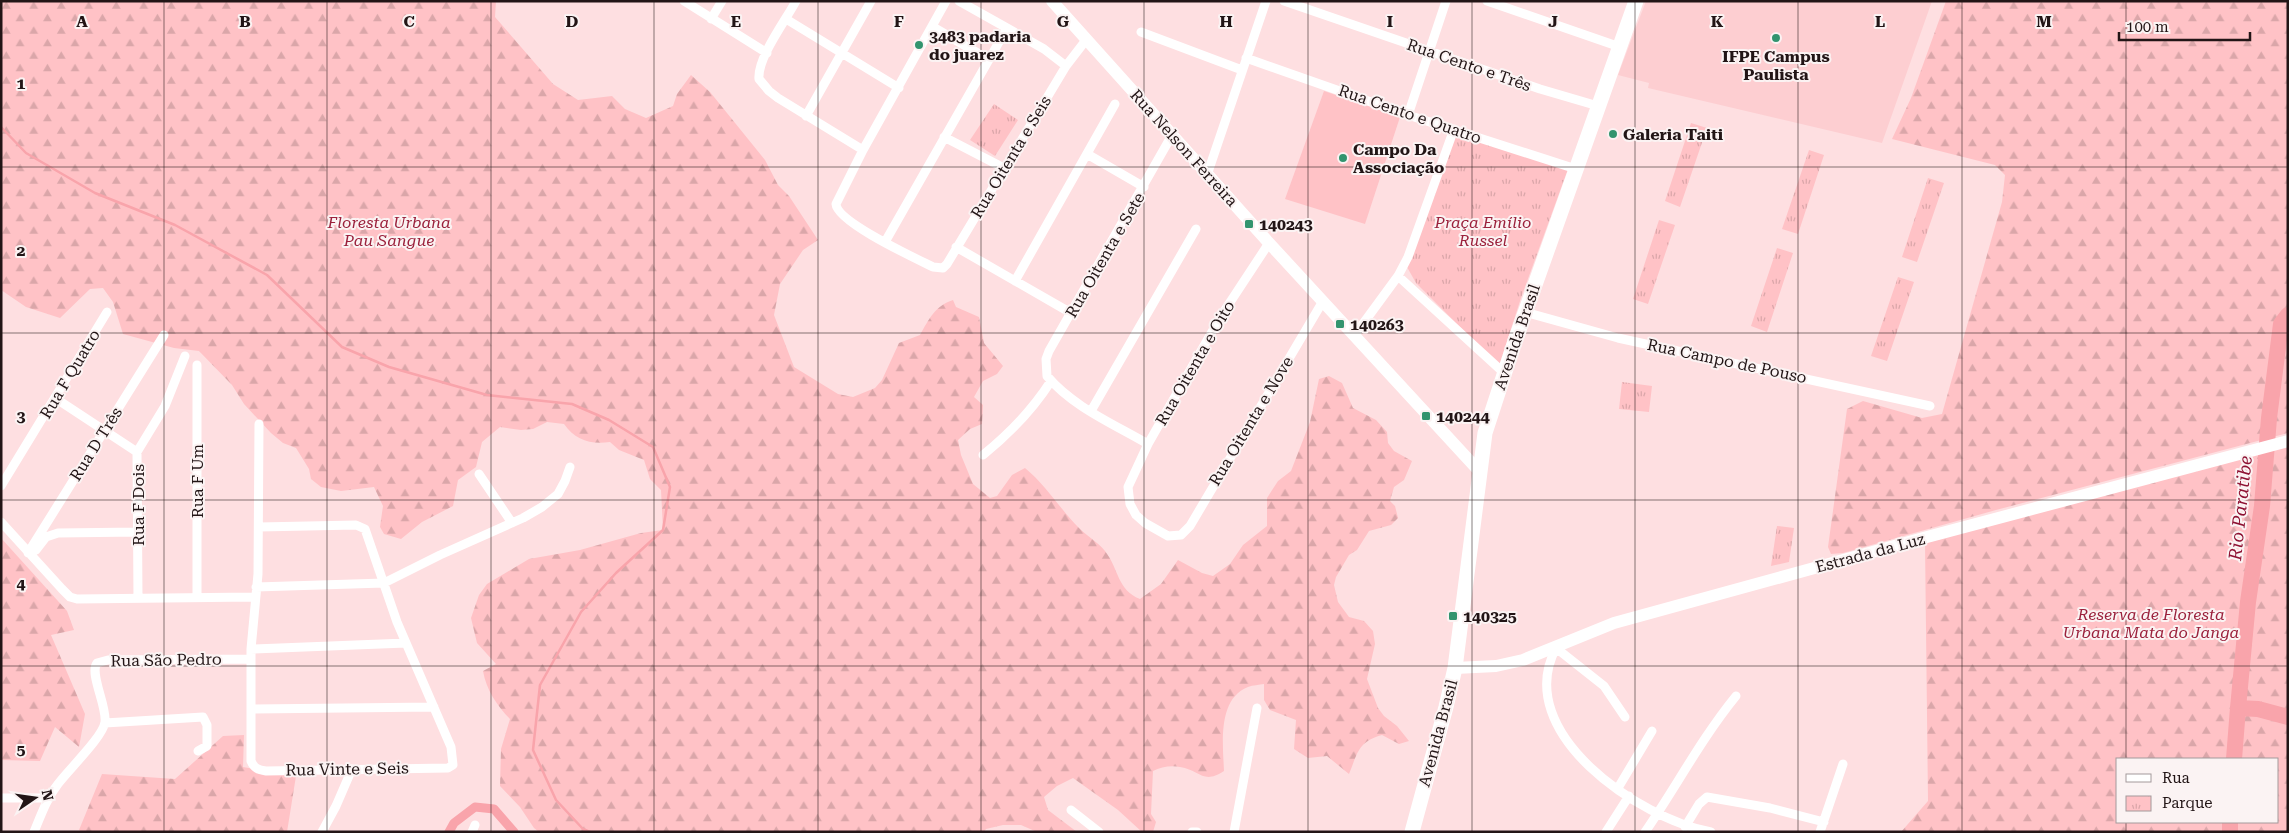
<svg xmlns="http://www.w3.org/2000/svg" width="2289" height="833" viewBox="0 0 2289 833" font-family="'Roboto Serif',serif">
<defs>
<pattern id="forest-firs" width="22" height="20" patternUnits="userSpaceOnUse" patternTransform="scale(1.25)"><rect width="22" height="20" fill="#ffc2c6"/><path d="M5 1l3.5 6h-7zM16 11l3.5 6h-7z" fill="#daa6a9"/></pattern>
<pattern id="park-tufts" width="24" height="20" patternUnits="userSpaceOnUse" patternTransform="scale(1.25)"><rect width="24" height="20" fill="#ffc2c6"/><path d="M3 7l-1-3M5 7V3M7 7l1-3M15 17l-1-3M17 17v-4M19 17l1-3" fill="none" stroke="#daa6a9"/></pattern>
</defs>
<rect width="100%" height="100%" fill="#fedfe1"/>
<path fill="#fdced1" d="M1646,1H1932L1882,143L1648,88L1649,83L1618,75Z"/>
<path fill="#ffc2c6" d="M1324,91L1400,117L1365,224L1285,199Z"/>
<path fill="url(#forest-firs)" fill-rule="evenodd" d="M1,1H496L495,17L553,84L578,100L612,96L625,109L646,118L673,106L677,94L691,75L710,92L765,160L778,185L789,196L818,240L803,250L780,284L774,315L794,367L838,394L853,397L875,388L882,380L899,343L920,335C929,319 935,306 953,300L956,307L979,317L984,343L1003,366L997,374L983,381L974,397L983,405L982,424L970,429L958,440L961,455L973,484L990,498L997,496L1012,475L1025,468C1046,485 1060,509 1079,528C1087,536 1098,542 1105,551C1119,569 1117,590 1140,599L1161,584L1178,560L1202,573L1213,576L1230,564L1243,545L1267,526V498L1278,481L1291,471L1310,422L1319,379L1329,376L1342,383L1353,408L1376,420L1387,432L1388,443L1394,451L1412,461L1404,480L1394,487L1390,501L1395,506L1398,518L1391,525L1369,531L1357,550L1349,555L1336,577L1334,585L1338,602L1349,617L1364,621L1373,631L1375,644L1367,679L1378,708L1384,716L1397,726L1409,741L1399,744L1382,735C1358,742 1358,752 1349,774L1327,756L1308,758L1294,749L1296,720L1270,710L1264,700V684C1259,685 1253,685 1248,687C1217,699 1223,745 1224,771C1203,785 1200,770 1180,767C1171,765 1161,767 1153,771L1151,814L1156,822L1153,832H1142L1118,810L1073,778L1057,786L1044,797L1048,810L1077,832H1037L1021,825H1003L986,829L984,832H539L534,828L520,807L500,786L501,749L510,719C497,706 486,689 483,671L496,664L477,643L471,618L479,595L487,584L529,559L580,550L641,533L663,530L661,490L650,479L644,460L619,450L610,442C591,445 575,440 564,424L547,422L533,429L521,430L500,427L482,442L476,467L458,480L453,506L422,522L401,539L384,534L380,527L383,506L374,487L341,491L321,487L311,479L309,469L296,448L283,443L271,433L244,404L232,385L199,351L174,348L123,334L113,302L103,288L90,289L60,318L26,307L4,292L1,290Z
M1946,1H2288V433L1996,510L1843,553L1831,554L1828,547L1847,409L1863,401L1922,418L1942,414L2002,202L2005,175L1995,165L1892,139L1911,98Z
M2288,446V832H1901L1928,801L1925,543ZM2118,759H2278V822H2118Z
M1,538L67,611L74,630L51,635L85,714L79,747L55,727L40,761L1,760Z
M244,735L243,767L296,776L287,832H82L79,830L102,774L175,779L223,736Z"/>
<path fill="url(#park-tufts)" d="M994,104L1018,120L995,156L970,140Z
M1691,123L1707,128L1680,207L1665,201Z
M1456,134L1568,169L1521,298L1499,366L1416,283L1407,267Z
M1809,150L1824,155L1798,234L1782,229Z
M1928,178L1944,183L1917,262L1902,257Z
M1659,220L1675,225L1648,304L1633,299Z
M1777,248L1793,253L1767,332L1751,326Z
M1898,277L1914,282L1887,361L1871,356Z
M1622,382L1652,386L1649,412L1619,409Z
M1777,526L1794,528L1789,562L1771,566Z"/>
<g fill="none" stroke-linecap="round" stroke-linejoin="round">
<path stroke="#f9a4ab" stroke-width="2.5" d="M1,127L26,153L95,193L175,225L267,275L342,347L389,367L487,395L572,404L609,420L653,447L670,487L663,530L616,573L581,612L540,685L533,750L556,800L583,829L590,832"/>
<path stroke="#f9a4ab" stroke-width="9" d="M449,832L454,823L475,807L494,809L514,832"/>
<path stroke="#f9a4ab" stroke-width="16" d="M2238,708L2248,602L2262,506L2269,418L2281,324L2288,315
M2234,759L2238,708L2258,709L2288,717
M2230,832V822"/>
<path stroke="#fff" stroke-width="9" d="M684,1L767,53
M796,1C786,20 757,58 759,79L769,91L778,98L863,150
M946,1L863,150L836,204C837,222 915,258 933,267L943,268L947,264L1066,66L1086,40
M959,1L1007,28
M1284,1L1540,89L1598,106
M1487,1L1620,47
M711,19L722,1
M786,19L899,88
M933,27L988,59
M1141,32L1242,70
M1246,58L1408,115L1576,169
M1408,115L1446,1
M806,116L871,1
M944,137L1004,168
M1087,154L1144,187
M1207,175L1266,1
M885,242L1007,28L1044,49L1066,66
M1269,243L1221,316L1148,444L1128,487L1130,504L1136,515L1145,523L1168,536L1181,535L1190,526L1323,301
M956,247L1071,313
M1398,276L1504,373
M1015,281L1115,104
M1525,312L1618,338L1930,406
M1354,336L1398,276L1408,257L1454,129
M197,365V596
M55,398L137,452L138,598
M1091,411L1196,229
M1148,444C1114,424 1073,407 1047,376L1046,359L1049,351L1172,135
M137,452L165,406L185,356
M983,455C1009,434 1033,409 1051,381
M479,474L512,523
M1,486L107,312
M1,522L62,589L70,597L77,599L254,597
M259,527L356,525L365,529L397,622L451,747L453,765L448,768L266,771C258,770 254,768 251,761V649L258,574L259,424
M36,550L46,537L58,533L138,532
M28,553L164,335
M256,587L384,583L440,555L523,518L542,507L558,494L565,481L570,467
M251,649L406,643
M251,709L434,707
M1625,717L1604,686L1556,648C1511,733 1640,819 1711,832
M105,723L203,717L207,725V746L198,751
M1618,788L1652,731
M1,798H49
M1071,810L1099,832
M1685,827L1699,804L1707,797L1770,808L1824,822
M34,832C41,815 47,798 58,784C68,770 103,737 105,722C107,706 89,673 97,663L108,660L251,659
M322,832L336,806L352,769
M472,832L475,825
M1192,832H1197
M1234,832L1257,708
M1606,832L1629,796
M1645,832C1676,787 1701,739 1736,696
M1820,832L1843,764"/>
<path stroke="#fff" stroke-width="12" d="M1052,1L1269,243L1479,471
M1455,668L1496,666L1523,660L1614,623L1927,537L2288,441"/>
<path stroke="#fff" stroke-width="15" d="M1412,832L1446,707L1455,668L1485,433L1515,341L1636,1"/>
</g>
<path fill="none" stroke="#221516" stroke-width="1" stroke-opacity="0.55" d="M164,1V832M327,1V832M491,1V832M654,1V832M818,1V832M981,1V832M1144,1V832M1308,1V832M1472,1V832M1635,1V832M1798,1V832M1962,1V832M2126,1V759M1,167H2288M1,333H2288M1,500H2288M1,666H2288M2126,822V832"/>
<g fill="#32946e" stroke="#fbf3f3" stroke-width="2">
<circle cx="1776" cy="38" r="5"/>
<circle cx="919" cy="45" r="5"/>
<circle cx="1613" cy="134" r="5"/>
<circle cx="1343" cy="158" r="5"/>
<rect x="1244" y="219" width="10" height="10" rx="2.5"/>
<rect x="1335" y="319" width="10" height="10" rx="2.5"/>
<rect x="1421" y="411" width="10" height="10" rx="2.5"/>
<rect x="1448" y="611" width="10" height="10" rx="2.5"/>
</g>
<g text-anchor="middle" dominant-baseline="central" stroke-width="4" stroke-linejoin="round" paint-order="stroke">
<g font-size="16" font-weight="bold" fill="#221516" stroke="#fbf3f3" text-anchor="start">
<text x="929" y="36">3483 padaria<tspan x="929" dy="18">do juarez</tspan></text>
<text x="1776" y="56" text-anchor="middle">IFPE Campus<tspan x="1776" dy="18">Paulista</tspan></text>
<text x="1623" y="134">Galeria Taiti</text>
<text x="1353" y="149">Campo Da<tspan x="1353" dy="18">Associação</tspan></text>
<text x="1259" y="224">140243</text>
<text x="1350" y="324">140263</text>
<text x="1436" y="416">140244</text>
<text x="1463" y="616">140325</text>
</g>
<g font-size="16" fill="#221516" stroke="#fbf3f3">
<text transform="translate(1469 65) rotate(19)">Rua Cento e Três</text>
<text transform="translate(1410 114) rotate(19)">Rua Cento e Quatro</text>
<text transform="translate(1184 148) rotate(48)">Rua Nelson Ferreira</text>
<text transform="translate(1011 157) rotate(-59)">Rua Oitenta e Seis</text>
<text transform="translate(1105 255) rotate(-60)">Rua Oitenta e Sete</text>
<text transform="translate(1517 337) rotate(-71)">Avenida Brasil</text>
<text transform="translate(1727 361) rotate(12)">Rua Campo de Pouso</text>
<text transform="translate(1195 363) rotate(-60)">Rua Oitenta e Oito</text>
<text transform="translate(70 374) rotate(-59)">Rua F Quatro</text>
<text transform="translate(1251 421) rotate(-59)">Rua Oitenta e Nove</text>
<text transform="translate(96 444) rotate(-58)">Rua D Três</text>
<text transform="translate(197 481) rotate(-90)">Rua F Um</text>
<text transform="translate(138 505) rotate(-90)">Rua F Dois</text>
<text transform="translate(1870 553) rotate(-15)">Estrada da Luz</text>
<text transform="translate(166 660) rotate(-1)">Rua São Pedro</text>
<text transform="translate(1438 733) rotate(-75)">Avenida Brasil</text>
<text transform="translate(347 769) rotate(-1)">Rua Vinte e Seis</text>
</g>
<g font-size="16" font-style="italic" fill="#9b213c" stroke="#fbf3f3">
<text x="389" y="222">Floresta Urbana<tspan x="389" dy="18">Pau Sangue</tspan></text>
<text x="1483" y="222">Praça Emílio<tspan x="1483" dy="18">Russel</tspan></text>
<text x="2151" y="614">Reserva de Floresta<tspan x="2151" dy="18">Urbana Mata do Janga</tspan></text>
</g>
<g font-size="18" font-style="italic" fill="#8e1233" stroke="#fbf3f3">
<text transform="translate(2240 508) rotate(-84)">Rio Paratibe</text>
</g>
</g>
<g font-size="16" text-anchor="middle" font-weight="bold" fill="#221516" stroke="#fbf3f3" stroke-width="4" stroke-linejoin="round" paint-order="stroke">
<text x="82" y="27">A</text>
<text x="245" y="27">B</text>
<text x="409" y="27">C</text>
<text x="572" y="27">D</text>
<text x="736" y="27">E</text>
<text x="899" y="27">F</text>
<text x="1063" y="27">G</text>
<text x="1226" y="27">H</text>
<text x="1390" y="27">I</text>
<text x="1553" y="27">J</text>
<text x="1717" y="27">K</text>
<text x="1880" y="27">L</text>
<text x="2044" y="27">M</text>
<text x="21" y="89">1</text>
<text x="21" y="256">2</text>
<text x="21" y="422">3</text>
<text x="21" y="589">4</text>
<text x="21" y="755">5</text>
</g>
<rect width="2289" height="833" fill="none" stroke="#221516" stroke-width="5"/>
<rect x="2116" y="758" width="162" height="65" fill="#fbf3f3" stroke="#a49a9b"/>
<rect x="2126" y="774" width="25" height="8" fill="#ffffff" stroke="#a49a9b"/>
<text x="2162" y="783" font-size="15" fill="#221516">Rua</text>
<rect x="2126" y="796" width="25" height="15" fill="url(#park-tufts)" stroke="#a49a9b"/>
<text x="2162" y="808" font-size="15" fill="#221516">Parque</text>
<g transform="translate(35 798) rotate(77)" stroke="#fbf3f3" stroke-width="4" paint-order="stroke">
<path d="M0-4L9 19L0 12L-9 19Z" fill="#221516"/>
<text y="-8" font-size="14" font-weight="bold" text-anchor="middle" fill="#221516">N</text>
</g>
<path d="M2119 32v8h131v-8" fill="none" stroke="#221516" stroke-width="2.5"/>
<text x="2126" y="32" font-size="15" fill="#221516" stroke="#fbf3f3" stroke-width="4" paint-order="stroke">100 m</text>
</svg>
